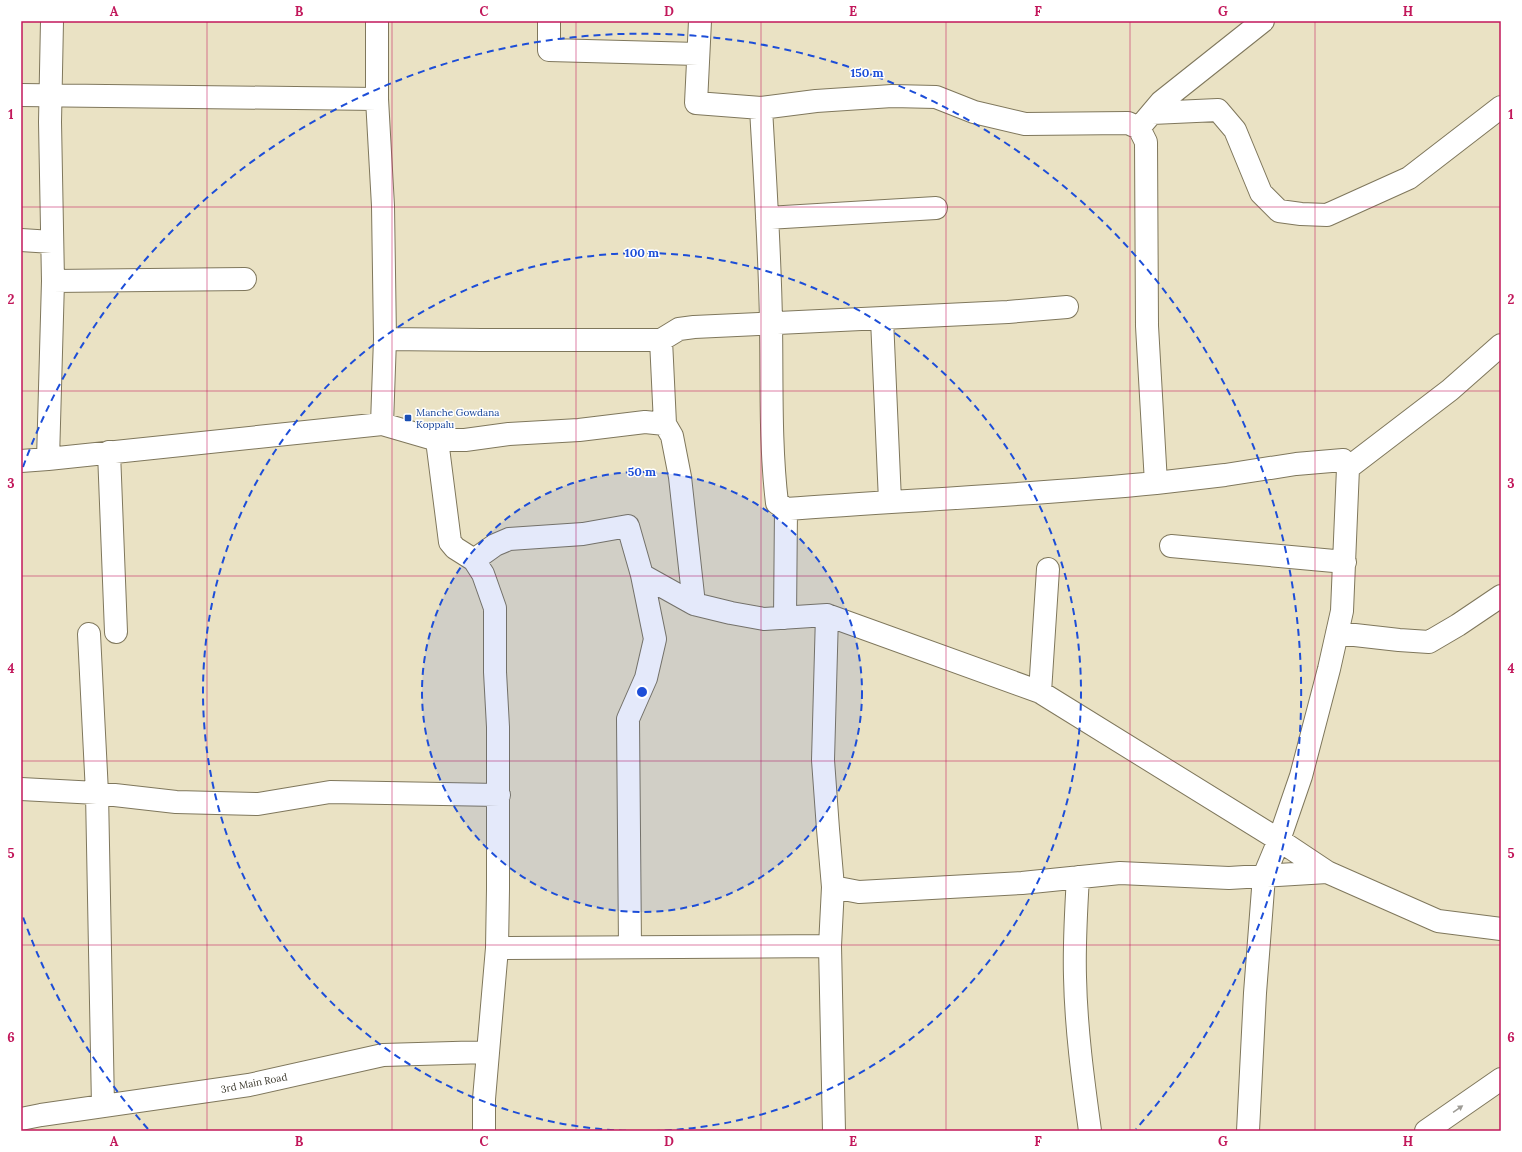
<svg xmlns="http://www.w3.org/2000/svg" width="1522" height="1152" viewBox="0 0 1522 1152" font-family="Lora,serif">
<rect width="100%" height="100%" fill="#eae2c4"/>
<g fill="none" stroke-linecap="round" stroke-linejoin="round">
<defs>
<path id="minor" d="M377,21V99L383,206L385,339L382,424
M549,21V50L698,54
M700,21L696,103L761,108L816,101L892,96L936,97L974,112L1025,124L1128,123L1139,128
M1263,21L1161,102L1139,128L1146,142L1147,326L1156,483L1225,475L1296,464L1343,460L1348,468
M21,95L377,99
M761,108C765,180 770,252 771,324C772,384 770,444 777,503L786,509C909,500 1033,495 1156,483
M1152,113L1218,110L1235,130L1261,193L1279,211L1301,214L1327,215L1409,178L1501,107
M767,218L936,208
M21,240L52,242
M53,281L245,279
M882,319L890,501
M385,339L482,340H661L679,329L694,327L1008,312L1067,307
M661,340L665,424
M437,440L450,542L455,548L474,560L483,574L495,608V672L498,727V889L497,948L484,1099V1131
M109,452L116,632
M48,459L53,281L50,122L52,21
M21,461L48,459L382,424L437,440H465L509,434L579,430L645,422L665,424L672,436L680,477L694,604L731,613L764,619L827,615L1040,692L1279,840L1327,872L1438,921L1501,929
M1171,546L1345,562
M474,560L495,545L509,539L583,534L628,526L642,575L694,604
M827,615L823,760L828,829L833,887L830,946L834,1131
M785,618L786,509
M1337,633L1399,640L1429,642L1458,625L1501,596
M89,634L97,793L103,1106
M1040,692L1048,569
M21,789L97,793L176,802L258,804L330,792L499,795
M1078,877C1076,910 1074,943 1075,977C1076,1028 1083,1080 1090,1131
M833,887L859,892L1022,883L1120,873L1229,878L1327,872
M630,947L628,719L646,678L655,639L642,575
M497,948L830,946
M21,1119L41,1115L249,1085L383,1055L488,1052
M1248,1131L1255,993L1264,876L1279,840L1301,776L1329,669L1342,611L1348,468L1450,390L1501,345
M1426,1131L1501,1079"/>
</defs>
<use href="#minor" stroke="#7f775c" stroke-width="24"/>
<use href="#minor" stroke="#fff" stroke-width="22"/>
</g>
<defs><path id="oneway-solid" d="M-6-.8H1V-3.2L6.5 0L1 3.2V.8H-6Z"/></defs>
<use fill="#9e9c96" href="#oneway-solid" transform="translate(1458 1109) rotate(-35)"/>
<path fill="none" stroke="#c2185b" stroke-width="1" stroke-opacity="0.55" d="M207,21V1131M392,21V1131M576,21V1131M761,21V1131M946,21V1131M1130,21V1131M1315,21V1131M21,207H1501M21,391H1501M21,576H1501M21,761H1501M21,945H1501"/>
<circle cx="642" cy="692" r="220" fill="#1d4ed8" fill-opacity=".12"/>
<g fill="none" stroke="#1d4ed8" stroke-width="2" stroke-dasharray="7 5">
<circle cx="642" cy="692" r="220"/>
<path d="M638 1131A439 439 0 1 1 646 1131"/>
<path d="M148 1129A659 659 0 0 1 23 917M23 467A659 659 0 1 1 1136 1129"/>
</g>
<rect fill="#1a4fb4" stroke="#fff" stroke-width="1.5" x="404" y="414" width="8" height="8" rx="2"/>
<g text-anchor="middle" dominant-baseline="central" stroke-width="3" stroke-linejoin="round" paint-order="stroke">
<g font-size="10" fill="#164399" stroke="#fff" text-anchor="start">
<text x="416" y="412">Manche Gowdana<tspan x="416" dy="12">Koppalu</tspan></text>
</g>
<g font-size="10" fill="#3d3a2e" stroke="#fff">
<text transform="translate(254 1083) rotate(-11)">3rd Main Road</text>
</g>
</g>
<circle cx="642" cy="692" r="6" fill="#1d4ed8" stroke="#fff" stroke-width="2"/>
<g font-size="12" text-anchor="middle" font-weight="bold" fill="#1d4ed8" stroke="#fff" stroke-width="3" stroke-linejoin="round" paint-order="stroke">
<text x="867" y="77">150 m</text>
<text x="642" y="257">100 m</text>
<text x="642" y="476">50 m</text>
</g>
<rect width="1522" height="1152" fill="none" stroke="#ffffff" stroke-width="44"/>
<rect x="22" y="22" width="1478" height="1108" fill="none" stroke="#c2185b" stroke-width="1.5"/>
<g font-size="13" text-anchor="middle" font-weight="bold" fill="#c2185b">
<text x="114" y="16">A</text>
<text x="299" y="16">B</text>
<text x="484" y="16">C</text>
<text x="669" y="16">D</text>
<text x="853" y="16">E</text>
<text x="1038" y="16">F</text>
<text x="1223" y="16">G</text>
<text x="1408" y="16">H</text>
<text x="11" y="119">1</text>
<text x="1511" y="119">1</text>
<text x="11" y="304">2</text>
<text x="1511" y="304">2</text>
<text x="11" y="488">3</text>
<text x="1511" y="488">3</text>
<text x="11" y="673">4</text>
<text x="1511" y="673">4</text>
<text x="11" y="858">5</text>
<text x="1511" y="858">5</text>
<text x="11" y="1042">6</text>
<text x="1511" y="1042">6</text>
<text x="114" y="1146">A</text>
<text x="299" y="1146">B</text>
<text x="484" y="1146">C</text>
<text x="669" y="1146">D</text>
<text x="853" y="1146">E</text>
<text x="1038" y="1146">F</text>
<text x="1223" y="1146">G</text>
<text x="1408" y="1146">H</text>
</g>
</svg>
